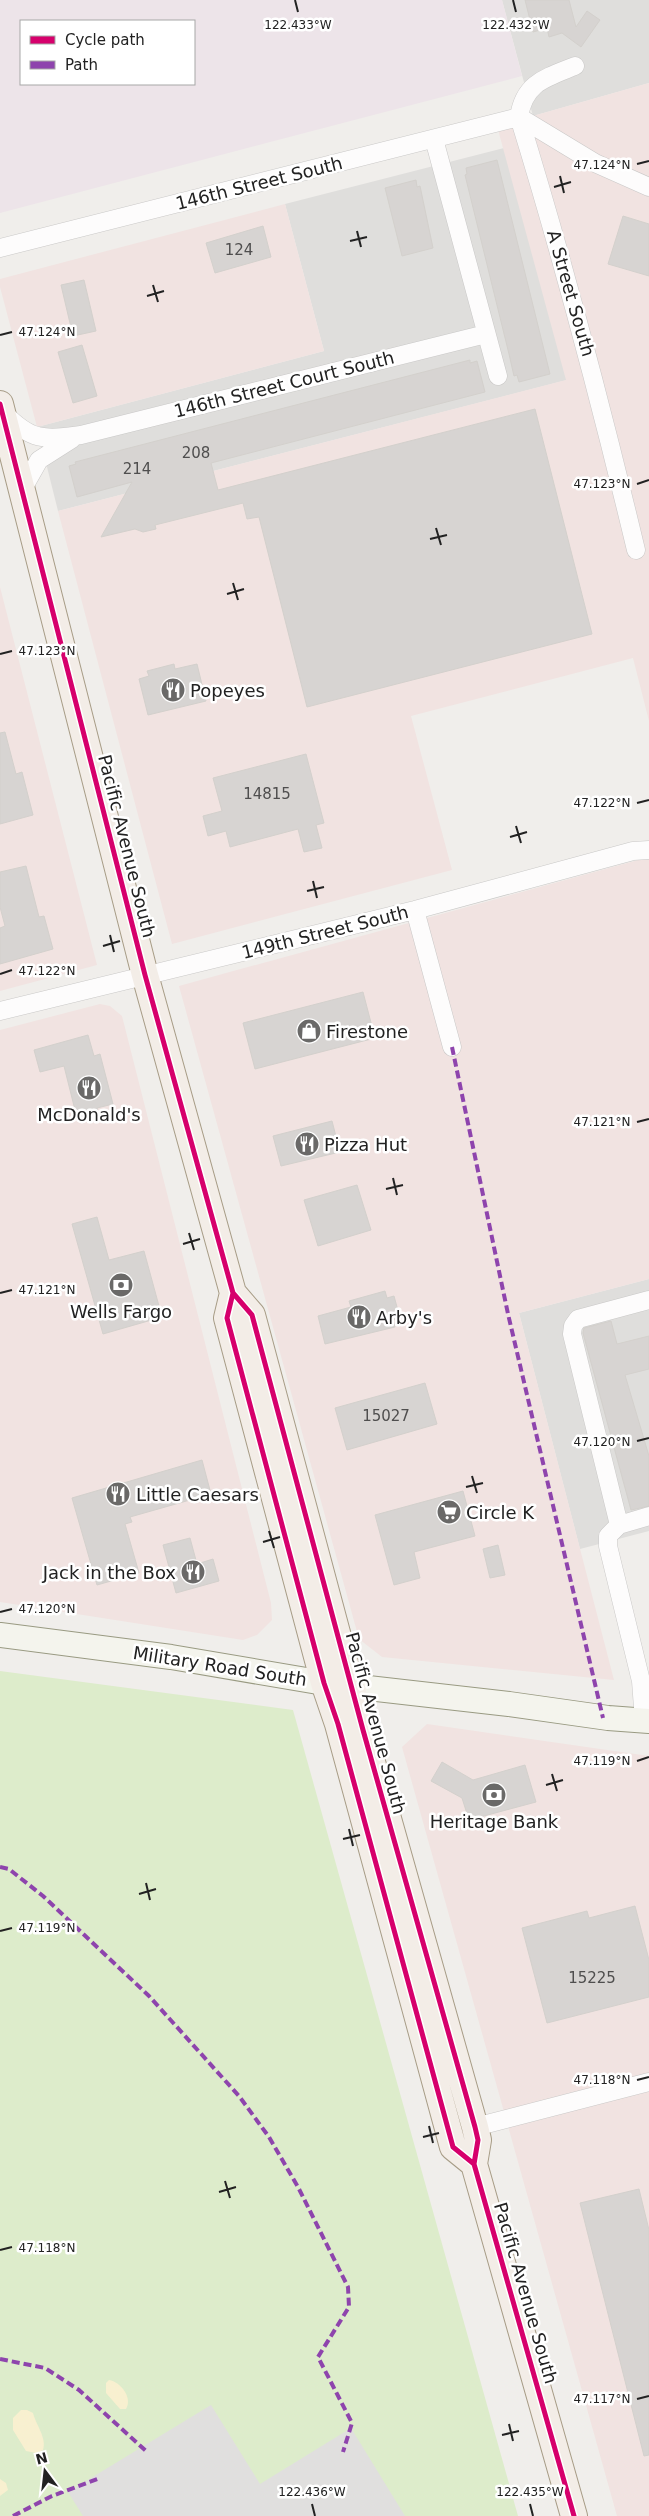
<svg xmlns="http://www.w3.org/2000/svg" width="649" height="2516" viewBox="0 0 649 2516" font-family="'DejaVu Sans',sans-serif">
<rect width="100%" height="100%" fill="#f0eeeb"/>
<path fill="#dfdedc" d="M502,0H649V83L533,116Z
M504,148L567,380L58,511L37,427L324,351L285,204Z
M649,1279V1531L580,1549L519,1313Z"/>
<path fill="#f1e3e1" d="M649,83V721L633,658L411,716L452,870L172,944L58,511L566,380L497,126Z
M285,204L324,351L37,427L0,287V279Z
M0,587L97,965L0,991Z
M649,857V1279L519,1313L614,1680L382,1657L359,1639L179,986Z
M100,1004L110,1006L122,1016L271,1603L272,1620L257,1635L243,1640L0,1602V1030Z
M427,1724L649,1756V2516H617L402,1747Z"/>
<path fill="#ede4e9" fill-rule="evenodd" d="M0,0H502L522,76L0,213ZM21,21H194V84H21Z"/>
<path fill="#ddeccb" d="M0,1671L293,1710L518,2516H0Z"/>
<path fill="#f8f0d0" d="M109,2380C121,2382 133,2398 126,2409H120L106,2393V2383Z
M21,2410H27L33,2413C36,2425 47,2438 43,2450L36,2453L26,2451L13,2430V2418Z
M0,2479L6,2483L8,2490L0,2496Z"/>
<path fill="#e0dfde" d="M211,2405L260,2484L351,2428L405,2516H83L68,2492Z"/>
<path fill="#d7d4d2" stroke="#d3d0cc" d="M525,0H569L576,27L587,11L600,20L581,47L562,33L549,37L547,28L533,32Z
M497,160L550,374L519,382L517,375L514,376L509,354L465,175L467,174L466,168Z
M416,180L417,187L420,186L433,248L402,256L385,188Z
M623,216L649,224V276L608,264Z
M263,226L271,257L215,273L206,243Z
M84,280L96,331L73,336L61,285Z
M82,345L97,396L73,403L58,352Z
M470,360V363L477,361L485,392L211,463L218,490L535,409L592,634L307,707L259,517L247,519L243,503L155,525L156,529L143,532L135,529L101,537L132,482L77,497L69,466L76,464L75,462Z
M174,664L175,669L197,664L206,701L148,715L139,679L149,676L147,671Z
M5,732L16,774L22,772L33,815L0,824V733Z
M306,754L324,823L316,825L322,848L304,852L298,829L230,847L226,831L208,836L203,816L222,811L213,778Z
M26,866L39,917L44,916L53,949L0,964V928L5,926L0,907V872Z
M363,992L375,1038L255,1069L243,1023Z
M88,1035L94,1056L100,1054L113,1104L97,1108L98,1112L77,1118L64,1066L40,1072L34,1050Z
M332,1121L340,1152L281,1166L273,1136Z
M357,1185L371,1230L318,1246L304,1200Z
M97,1217L109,1260L144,1251L162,1317L103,1334L72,1224Z
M385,1291L387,1298L394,1296L400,1318L393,1320L395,1327L325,1344L318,1316L351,1307L349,1301Z
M611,1321L617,1344L649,1336V1369L625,1375L649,1456V1506L631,1510L583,1333L584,1328Z
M425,1383L437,1424L347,1450L335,1408Z
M202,1460L211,1494L130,1517L132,1522L125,1524L139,1573L97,1585L72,1498Z
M463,1491L475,1536L414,1552L420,1578L394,1585L375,1515Z
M190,1538L197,1564L213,1559L219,1581L176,1593L163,1545Z
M498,1545L505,1575L490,1578L483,1549Z
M442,1762L473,1780L525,1765L536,1802L469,1820L462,1798L431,1781Z
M635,1906L649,1960V1997L547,2023L522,1928L587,1911L589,1918Z
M639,2189L649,2230V2455L644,2456L580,2203Z"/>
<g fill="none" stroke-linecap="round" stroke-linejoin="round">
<defs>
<path id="street" d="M575,66C545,78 524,83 519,117C563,260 601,404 636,550
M519,117L595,163L649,187
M434,139L498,376
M0,248L519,117
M4,413C31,441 44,440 81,435L486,334
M22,490L39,460L72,439
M415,910L452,1047
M0,1011L415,910L633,851L649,850
M619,1525L572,1334L573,1326L578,1319L649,1300
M644,1721L641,1681L608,1546V1536L619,1525L649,1516
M475,2127L649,2082"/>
<path id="secondary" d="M0,1635L171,1657L324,1683L509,1704L608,1718L649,1721"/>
<path id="primary" d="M0,404L145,975L233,1293L252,1315L363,1730L475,2127L478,2140L474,2164L574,2516
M233,1293L227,1318L324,1683L338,1724L453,2147L474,2164"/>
</defs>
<use href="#street" stroke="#c9c8c7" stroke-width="19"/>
<use href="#secondary" stroke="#999a82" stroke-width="26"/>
<use href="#primary" stroke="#a79c86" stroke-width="28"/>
<use href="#street" stroke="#fdfcfc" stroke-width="18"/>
<use href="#secondary" stroke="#f4f4ed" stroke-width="24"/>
<use href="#primary" stroke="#f3ede7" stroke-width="26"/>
<path stroke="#8e44ad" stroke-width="4" stroke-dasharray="8 4" stroke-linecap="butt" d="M452,1047L508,1314L603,1718
M0,1867L9,1869L43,1896L149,1996L239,2096L269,2137L298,2187L348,2287L349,2307L318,2357L352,2423L343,2452
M0,2359L45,2368L79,2390L146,2451
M13,2516L52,2496L100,2478"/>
<defs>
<path id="cycleway" d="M0,404L145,975L233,1293L252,1315L363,1730L475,2127L478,2140L474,2164L574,2516
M233,1293L227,1318L324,1683L338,1724L453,2147L474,2164"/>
</defs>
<use href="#cycleway" stroke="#fff" stroke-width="8"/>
<use href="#cycleway" stroke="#d6006c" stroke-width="5"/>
</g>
<path fill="none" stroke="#222" stroke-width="2" d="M295,0L298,12M513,0L516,12M637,164L649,161M560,176L564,193M554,187L571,182M357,231L361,247M350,241L367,237M153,285L158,302M147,296L164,291M0,335L12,332M637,484L649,480M436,528L441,545M430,539L447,535M233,583L238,600M227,594L244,589M0,654L12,651M637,803L649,800M516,826L521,843M510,837L527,832M313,881L317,898M307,891L324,887M110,935L114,952M103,946L120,941M0,974L12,970M637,1122L649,1119M393,1178L397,1195M386,1189L403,1185M189,1233L194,1250M183,1244L200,1239M0,1293L12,1290M637,1441L649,1438M472,1476L477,1493M466,1487L483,1483M269,1531L274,1548M263,1542L280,1537M0,1612L12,1609M637,1761L649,1757M552,1774L557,1791M546,1785L563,1780M349,1829L353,1846M343,1839L360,1835M146,1883L150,1900M139,1894L156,1889M0,1931L12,1928M637,2080L649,2077M429,2126L433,2143M423,2137L439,2133M225,2181L230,2198M219,2192L236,2187M0,2250L12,2247M637,2399L649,2396M509,2424L513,2441M502,2435L519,2431M312,2504L315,2516M530,2504L533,2516"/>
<defs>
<symbol id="restaurant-disc" viewBox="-11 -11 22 22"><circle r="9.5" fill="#6a6968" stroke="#fff"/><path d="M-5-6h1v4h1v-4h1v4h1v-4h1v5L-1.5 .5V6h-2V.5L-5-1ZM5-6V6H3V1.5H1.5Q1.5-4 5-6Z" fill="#fff"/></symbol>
<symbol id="shop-disc" viewBox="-11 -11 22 22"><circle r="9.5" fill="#6a6968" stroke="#fff"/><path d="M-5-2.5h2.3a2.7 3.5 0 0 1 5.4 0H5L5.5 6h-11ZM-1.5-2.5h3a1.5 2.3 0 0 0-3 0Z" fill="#fff"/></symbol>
<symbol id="bank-disc" viewBox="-11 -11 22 22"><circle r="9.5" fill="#6a6968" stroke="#fff"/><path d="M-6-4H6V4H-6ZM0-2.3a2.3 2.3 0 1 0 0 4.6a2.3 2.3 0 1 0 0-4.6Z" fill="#fff"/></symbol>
<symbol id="supermarket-disc" viewBox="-11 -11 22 22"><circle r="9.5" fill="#6a6968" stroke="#fff"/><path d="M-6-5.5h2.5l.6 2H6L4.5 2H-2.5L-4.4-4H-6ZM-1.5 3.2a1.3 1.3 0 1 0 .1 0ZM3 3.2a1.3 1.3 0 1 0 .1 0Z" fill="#fff"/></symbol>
</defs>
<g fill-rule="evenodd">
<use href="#restaurant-disc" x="159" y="676" width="28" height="28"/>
<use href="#shop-disc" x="295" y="1017" width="28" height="28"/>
<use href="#restaurant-disc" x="75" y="1074" width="28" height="28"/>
<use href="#restaurant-disc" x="293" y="1130" width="28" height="28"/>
<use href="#bank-disc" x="107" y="1271" width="28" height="28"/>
<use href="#restaurant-disc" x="345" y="1303" width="28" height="28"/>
<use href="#restaurant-disc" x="104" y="1480" width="28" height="28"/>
<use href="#supermarket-disc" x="435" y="1498" width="28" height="28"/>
<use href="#restaurant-disc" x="179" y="1558" width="28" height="28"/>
<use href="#bank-disc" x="480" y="1781" width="28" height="28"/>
</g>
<g text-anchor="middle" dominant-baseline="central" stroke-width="5" stroke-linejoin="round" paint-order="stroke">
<g font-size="15" fill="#4f4e4e">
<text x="239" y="250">124</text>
<text x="196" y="453">208</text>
<text x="137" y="469">214</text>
<text x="267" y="794">14815</text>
<text x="386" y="1416">15027</text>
<text x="592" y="1978">15225</text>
</g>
<g font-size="18" fill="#222" stroke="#fff">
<text transform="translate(259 183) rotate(-14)">146th Street South</text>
<text transform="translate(571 293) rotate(74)">A Street South</text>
<text transform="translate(284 384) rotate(-14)">146th Street Court South</text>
<text transform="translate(127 846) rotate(76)">Pacific Avenue South</text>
<text transform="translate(325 932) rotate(-14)">149th Street South</text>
<text transform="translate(220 1666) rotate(9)">Military Road South</text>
<text transform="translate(376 1723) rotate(75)">Pacific Avenue South</text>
<text transform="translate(526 2293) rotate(74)">Pacific Avenue South</text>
</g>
<g font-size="18" fill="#222" stroke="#fff" text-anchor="start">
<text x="190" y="690">Popeyes</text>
<text x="326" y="1031">Firestone</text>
<text x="89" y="1114" text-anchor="middle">McDonald's</text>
<text x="324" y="1144">Pizza Hut</text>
<text x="121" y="1311" text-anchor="middle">Wells Fargo</text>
<text x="376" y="1317">Arby's</text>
<text x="136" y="1494">Little Caesars</text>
<text x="466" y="1512">Circle K</text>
<text x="176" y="1572" text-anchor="end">Jack in the Box</text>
<text x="494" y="1821" text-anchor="middle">Heritage Bank</text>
</g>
</g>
<g font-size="12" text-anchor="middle" fill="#222" stroke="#fff" stroke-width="5" stroke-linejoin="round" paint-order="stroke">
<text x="516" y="29">122.432°W</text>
<text x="298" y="29">122.433°W</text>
<text x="602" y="169">47.124°N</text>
<text x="47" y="336">47.124°N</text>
<text x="602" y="488">47.123°N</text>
<text x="47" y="655">47.123°N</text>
<text x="602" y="807">47.122°N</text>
<text x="47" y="975">47.122°N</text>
<text x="602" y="1126">47.121°N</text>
<text x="47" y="1294">47.121°N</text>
<text x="602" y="1446">47.120°N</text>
<text x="47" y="1613">47.120°N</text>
<text x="602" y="1765">47.119°N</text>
<text x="47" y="1932">47.119°N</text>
<text x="602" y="2084">47.118°N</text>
<text x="47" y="2252">47.118°N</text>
<text x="602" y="2403">47.117°N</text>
<text x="312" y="2496">122.436°W</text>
<text x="530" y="2496">122.435°W</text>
</g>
<rect x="20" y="20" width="175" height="65" fill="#ffffff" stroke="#a7a7a7"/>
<rect x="30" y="36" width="25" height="8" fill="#d6006c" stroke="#a7a7a7"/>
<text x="65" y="45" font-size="15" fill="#222222">Cycle path</text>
<rect x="30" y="61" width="25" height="8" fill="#8e44ad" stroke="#a7a7a7"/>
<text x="65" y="70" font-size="15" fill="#222222">Path</text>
<g transform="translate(45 2471) rotate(345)" stroke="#ffffff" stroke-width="4" paint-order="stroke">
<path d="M0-4L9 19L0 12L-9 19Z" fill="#222222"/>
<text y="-8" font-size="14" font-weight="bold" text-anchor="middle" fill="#222222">N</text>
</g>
</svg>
